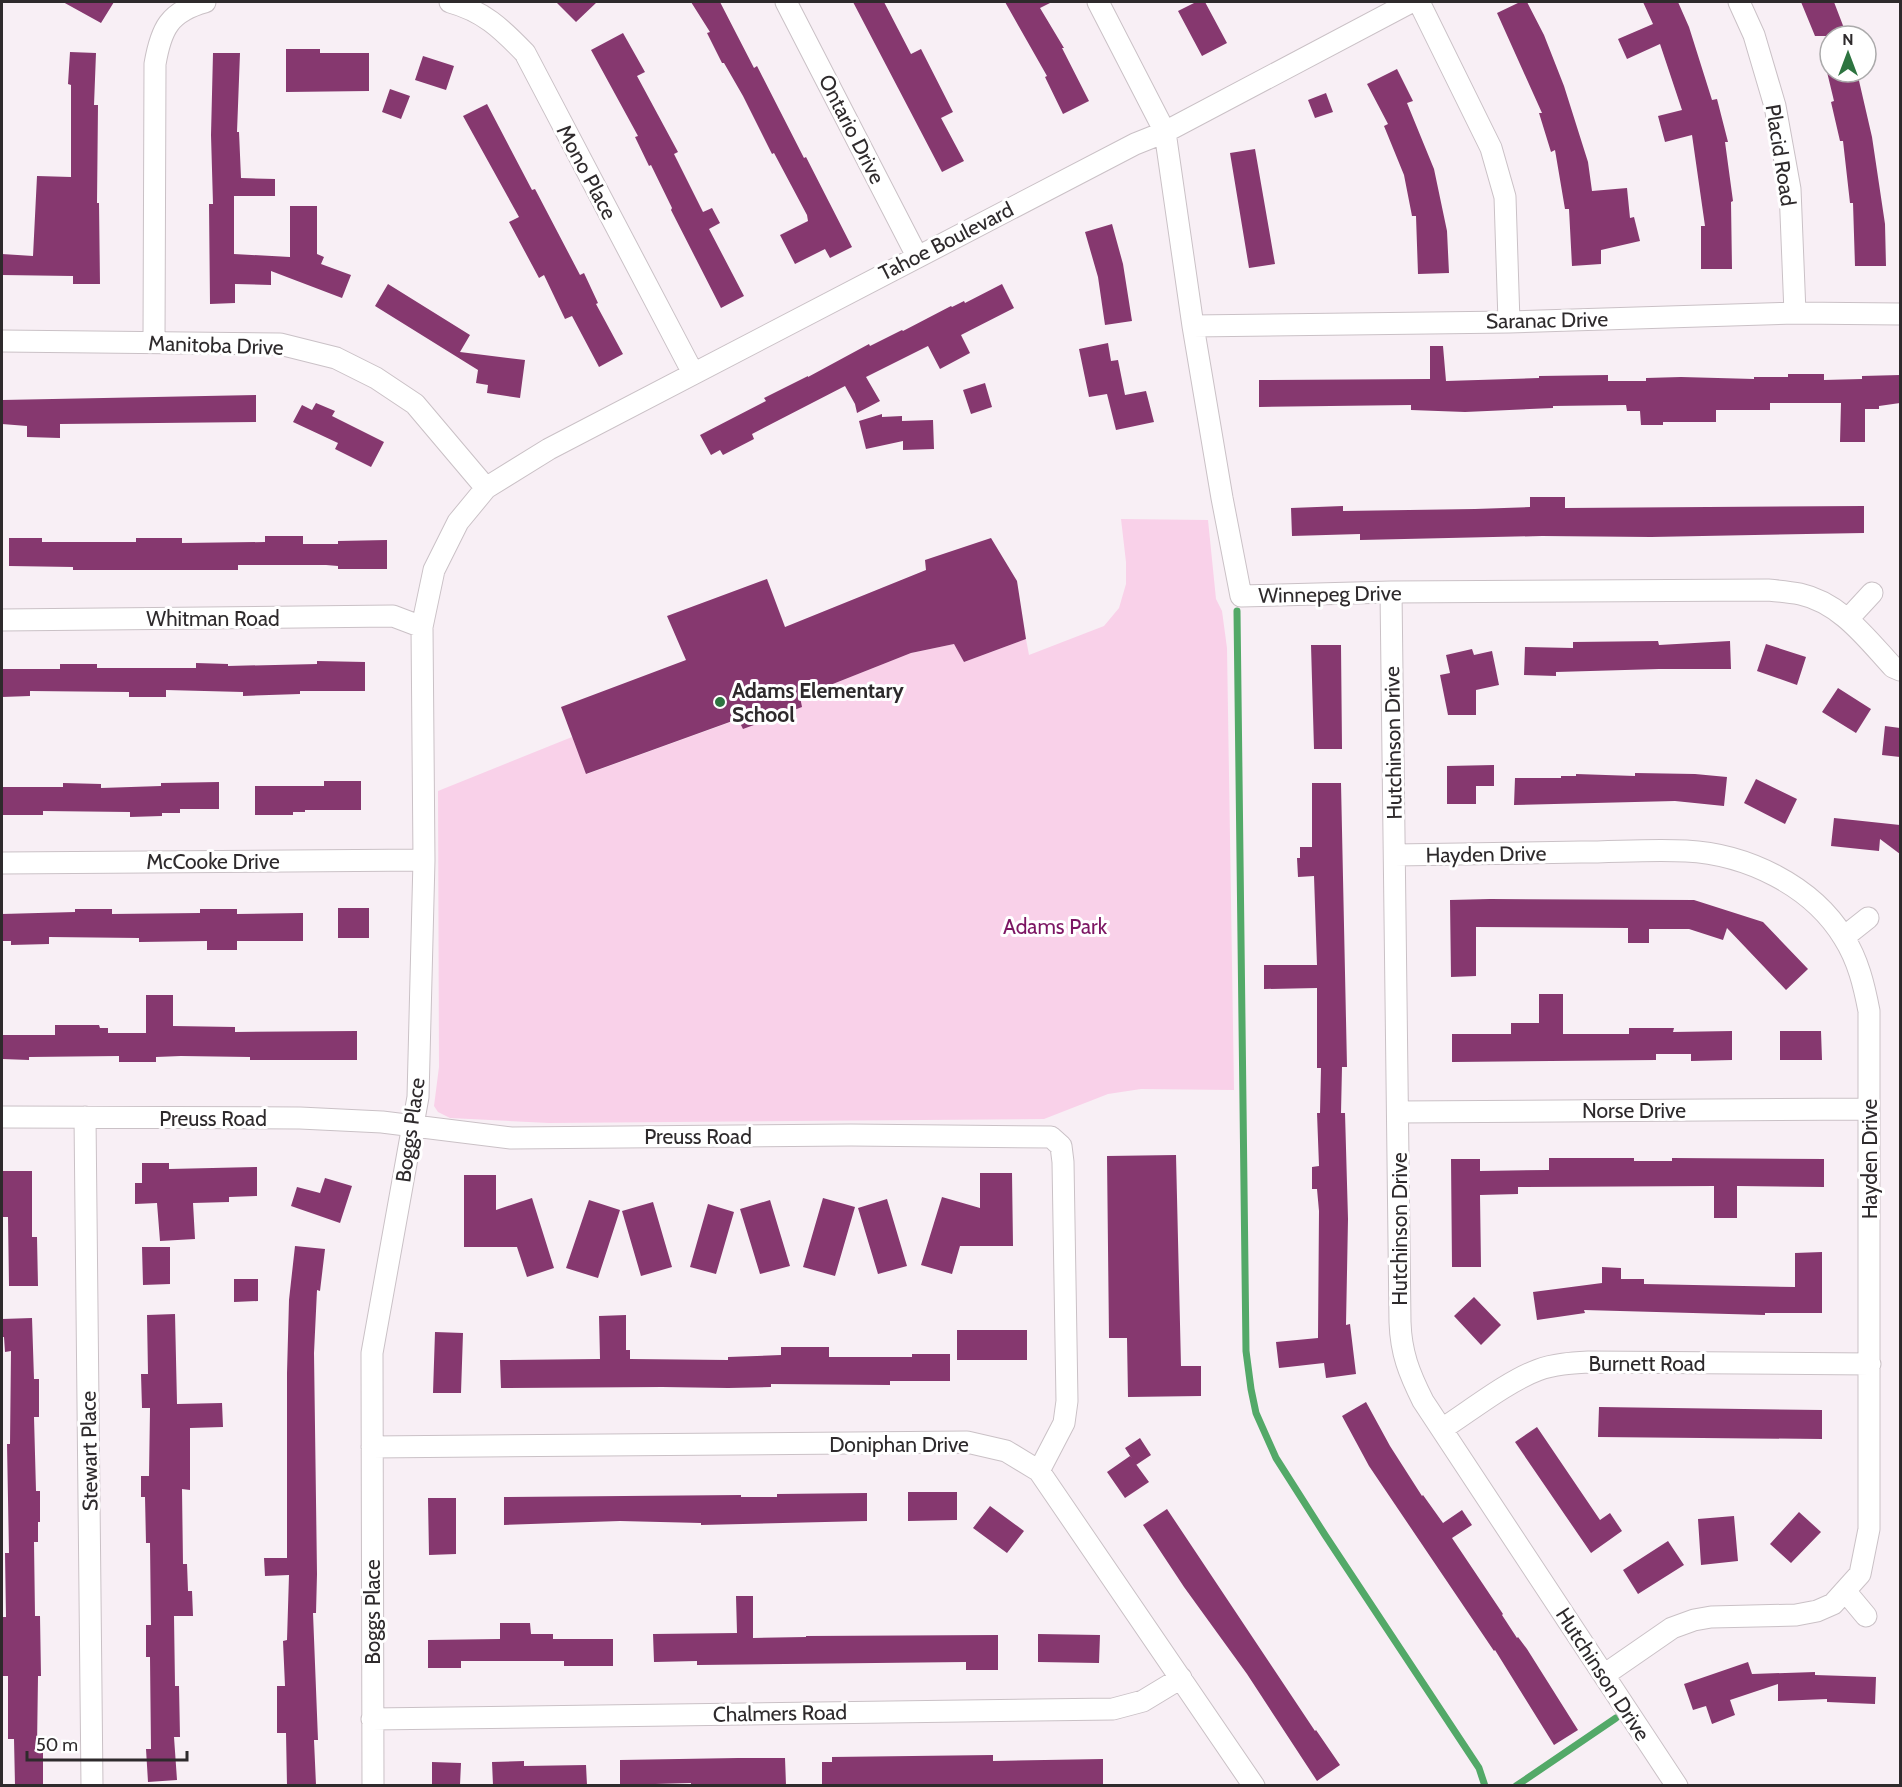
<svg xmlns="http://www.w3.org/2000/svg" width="1902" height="1787" viewBox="0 0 1902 1787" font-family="Cabin,sans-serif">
<rect width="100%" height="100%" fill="#f8eff5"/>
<path fill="#f9d1e9" d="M1121,519L1208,520L1216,599L1222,611L1227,648L1234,1090L1141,1089L1108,1094L1044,1119L549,1123L450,1118L438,1112L434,1106L439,1067L438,791L572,737L587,774L800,697L911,653L954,644L964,662L1026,639L1029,655L1104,626L1119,608L1126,584V562Z"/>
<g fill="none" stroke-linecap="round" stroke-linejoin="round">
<path stroke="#53a968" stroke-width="7" d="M1237,611L1246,1351L1251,1389L1256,1413L1276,1458L1325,1535L1479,1768L1485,1786
M1516,1786L1616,1718"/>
</g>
<path fill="#86386f" d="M63,2H114L101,23Z
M556,2H597L576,22Z
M691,2H720L754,68L757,66L804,158L806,157L852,247L830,258L825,249L795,264L780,235L808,221L807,215L774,153L772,154L743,96L724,63H722L707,33L710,32Z
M853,2H884L911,54L921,49L953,112L941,118L964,161L942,172Z
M1005,2H1052L1040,8L1064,48H1062L1089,101L1063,114L1045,77L1047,76Z
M1196,2H1205L1227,43L1202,56L1178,11Z
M1520,2H1527L1544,35L1564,86L1588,162L1592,191L1627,188L1630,218L1634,217L1640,241L1601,250V264L1572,266L1569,209H1565L1555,150L1551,152L1539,113H1542L1497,13Z
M1643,2H1678L1689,27L1712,100L1717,99L1728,142H1725L1733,201L1731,202L1732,269H1701V226H1705L1692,135L1665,142L1658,116L1682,110L1660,44L1627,59L1618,39L1653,24Z
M1801,2H1834L1847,36H1815Z
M623,33L645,72L637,76L678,152L674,154L703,212L712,208L720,223L709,229L744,296L721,308L671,210L672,208L651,165L649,166L635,137L638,136L591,50Z
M286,49H320V53H369V91L286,92Z
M70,52L96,53L94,105H98L97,203H99L100,284H73V276L2,275V254L33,256L37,176L71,177V85L68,84Z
M213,53H240L237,132H239L241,178L275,179V196H234V254L290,257V206H317V254L324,257L321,264L351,275L342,298L271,271V285L235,284V303L210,304L209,204H213L211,135Z
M423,56L454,66L446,90L415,80Z
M1397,69L1413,101L1407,103L1434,169L1447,231L1449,273L1418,274L1416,216H1412L1404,175L1384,126L1388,124L1367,84Z
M1827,72H1857L1872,137L1885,224L1886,266H1855L1853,203H1850L1843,141H1840L1831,102L1834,101Z
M390,89L410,96L401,119L382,112Z
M1326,93L1333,112L1315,118L1308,100Z
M487,104L532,190L535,189L580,275L584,273L598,303L596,304L623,354L599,367L572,316L565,319L544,275L539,278L509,222L519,217L463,116Z
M1255,149L1275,264L1249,268L1230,153Z
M1112,224L1123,264L1132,321L1105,325L1098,277L1085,232Z
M388,284L470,335L460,352L525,360L520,398L487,393L488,385L476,383L478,370L375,306Z
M1002,284L1014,308L961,335L970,353L940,369L928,346L866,377L880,401L857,413L855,404L845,386L752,434L754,439L723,455L720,450L711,455L700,435L766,401L764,398L808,376V377L869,344L870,346L902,330L903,331L951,306L952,307L964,301L965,303Z
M1108,343L1111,361L1118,360L1125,395L1146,391L1154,422L1116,430L1107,394L1089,397L1079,349Z
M1430,346H1443L1446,381L1539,378V376L1608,375V381H1646V378L1681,377L1754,379V377H1788V374H1824V380L1862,379V376L1900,375V403L1879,406V409H1865V442H1840L1841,403H1770V410H1716V422H1663V425H1641L1640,411H1627L1626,405L1553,406V408L1465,412L1411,410V405L1259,407V380L1430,379Z
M985,383L992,407L971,414L963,390Z
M256,395V422L60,424V438L27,437V426L2,424V400Z
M316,403L335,411L332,416L384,442L371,467L335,449L338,443L293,422L302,405L312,410Z
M882,414V417L902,416V421L933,420L934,449L903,450V441L866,449L859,421Z
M1530,497H1565V508L1864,506V533L1651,537L1542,536L1360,540V534L1292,536L1291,508L1343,506V511L1475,509L1530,507Z
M265,536H303V544H338V541L387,540V569H338V566L326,565H238V570H73V567L9,566V538H42V542H136V538H182V543L265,542Z
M991,538L1017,581L1026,639L964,662L954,644L911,653L800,697L802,707L743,729L738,719L586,774L561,707L686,660L667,616L767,579L785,627L926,570L925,560Z
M1658,641L1659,645L1730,641L1731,669H1659L1556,672V676L1524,675L1525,647L1573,648V642Z
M1766,644L1806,657L1797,685L1757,671Z
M1311,645H1341L1342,749H1314Z
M1472,649L1474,655L1492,651L1499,685L1476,690V715H1448L1440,675L1450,673L1446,655Z
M317,661L365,662V691H300V694L243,696V692L166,690V697H129V692L30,691V696L2,697V669H60V664H97V668H196V663L228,664V666L317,664Z
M1838,688L1871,709L1856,733L1822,712Z
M1885,726L1900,728V757L1882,755Z
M1494,765V786H1476V804H1447V766Z
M1635,773L1695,774L1727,777L1724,806L1675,801L1514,805L1515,778H1561V776H1576V774L1635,776Z
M1756,779L1797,799L1785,824L1744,803Z
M324,781H361V810H305V812H293V815H255V786H324Z
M219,782V809H180V813H162V816L130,817V812L43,811V815H2V787H63V783L101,784V788L161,786V783Z
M1312,783H1341L1347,1067H1342L1341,1113H1345L1348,1219L1346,1325L1350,1324L1356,1374L1326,1378L1324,1363L1279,1368L1276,1342L1318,1338L1319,1211L1317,1189H1312V1167L1319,1166L1317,1113H1320L1321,1068H1317V988L1264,989V965H1317L1314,876L1298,877L1297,858H1300V847H1312Z
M1834,818L1900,825V854L1880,839L1879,851L1831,846Z
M1490,899L1694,900L1763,922L1808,969L1786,990L1727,928L1723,940L1689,929H1649V943H1628V928L1476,927V976L1451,977L1450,900Z
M338,908H369V938H338Z
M75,909H112V914L200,913V909H237V914L303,913V941H237V950H207V941L139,942V938L49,937V944L11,945V941H2V914L75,912Z
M1539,994H1563V1034H1629V1028H1674L1673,1032L1732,1031V1060L1691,1061V1054H1656V1060L1452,1062V1034H1511V1023H1539Z
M146,995H173V1026L235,1027V1032L357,1031V1060H250V1057L181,1056L156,1057V1062H119V1056L29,1057V1060L2,1059V1035H55V1025H99L100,1028H108V1033H146Z
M1780,1031H1821L1822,1060H1780Z
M1176,1155L1181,1366H1201V1396L1128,1397L1127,1338H1109L1107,1156Z
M1549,1158H1634V1161H1672V1158L1824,1159V1187L1737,1186V1218H1714V1186L1518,1187V1194L1480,1195L1481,1267H1452L1451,1159H1480V1171L1549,1170Z
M142,1163H169V1169L257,1167V1196L229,1197V1202L193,1203L195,1239L160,1241L157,1203L135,1204V1183H142Z
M2,1171H32V1237H37L38,1286H9L8,1217H2Z
M980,1173H1012L1013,1246H960L952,1274L921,1265L942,1197L980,1208Z
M464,1175H496V1210L532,1198L554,1268L527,1277L517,1247H464Z
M325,1178L352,1186L340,1223L291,1206L297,1187L320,1193Z
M823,1198L855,1207L835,1276L803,1267Z
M887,1199L907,1266L878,1274L858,1208Z
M589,1200L620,1210L598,1278L566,1268Z
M770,1200L790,1266L760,1274L740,1209Z
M653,1202L672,1267L641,1276L622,1211Z
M708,1204L734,1212L716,1274L690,1267Z
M295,1246L325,1249L320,1291L317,1290L314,1353L317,1574L316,1613H313L318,1740H314L316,1785H287L286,1733H277V1686H285L283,1641L287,1640L289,1575L265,1576L264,1558H287V1373L289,1300Z
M142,1247H170V1284L143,1285Z
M1822,1252V1313H1765V1315L1584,1310L1585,1313L1537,1320L1533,1292L1602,1283V1267L1621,1268V1279H1644V1284L1795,1287V1253Z
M234,1279H258V1301L234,1302Z
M1474,1297L1501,1325L1481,1345L1454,1316Z
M175,1314L177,1404L222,1403L223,1427L190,1428V1490L182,1489L183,1564H187L188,1591H192L193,1616H174L175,1686H179L180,1737H174L177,1780L148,1782L146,1749H151L150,1657H146V1625H151L150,1543H146L145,1497H141V1476H149L150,1408H142L141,1374H148L147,1315Z
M626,1315V1350H630V1359L728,1360V1357L781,1355V1347H829V1357H912V1354H950V1381H890V1385L771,1384V1387L728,1388L662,1387L501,1388L500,1360L600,1359L599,1316Z
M32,1318L34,1379H39V1417H34L36,1491H40V1522H38V1542H34L35,1616H40L41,1676H38L37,1747H43V1785H15L14,1739H8V1676H2V1617H6L5,1553H9L7,1444H10L11,1351L5,1352L4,1337H2V1319Z
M957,1330H1027V1360H957Z
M435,1332L463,1333L461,1393H433Z
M1366,1402L1390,1446L1422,1496L1423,1495L1443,1523L1462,1510L1472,1525L1452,1538L1503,1614L1502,1615L1517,1638L1518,1637L1527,1649L1578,1730L1554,1745L1495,1650L1494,1651L1369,1466L1342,1416Z
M1599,1407L1822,1410V1439L1598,1437Z
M1537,1427L1600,1520L1610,1513L1622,1531L1591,1553L1515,1442Z
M1140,1438L1151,1455L1136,1465L1125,1448Z
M1130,1456L1149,1482L1125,1498L1107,1472Z
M908,1492H957V1520L908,1521Z
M867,1493V1521L701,1525V1523L620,1521L504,1525V1497L741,1495V1497H777V1494Z
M428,1498H456V1554L429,1555Z
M990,1506L1024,1531L1007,1553L973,1528Z
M1167,1509L1315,1731L1316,1730L1340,1765L1317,1781L1247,1674L1184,1587L1143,1525Z
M1799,1512L1821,1532L1791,1563L1770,1544Z
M1734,1516L1738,1561L1701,1565L1698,1519Z
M1668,1541L1684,1565L1638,1594L1623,1570Z
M736,1596H753V1638L806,1637V1636L998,1635V1670H966V1662L697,1665V1661L654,1662L653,1634L737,1633Z
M500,1623H530L531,1634H553V1639H613V1666H564V1661H461V1668H428V1640L500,1639Z
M1038,1634L1100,1635L1099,1663L1038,1662Z
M1748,1662L1752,1674L1815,1672V1675L1876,1677L1875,1704L1827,1702V1699L1778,1701V1684L1730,1700L1735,1715L1712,1724L1706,1706L1693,1710L1684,1684Z
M993,1755V1761L1103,1759V1785H964V1784L822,1785V1762H832V1757Z
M738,1758H785L786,1785H691V1783L620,1785V1760Z
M524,1761V1766L586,1765L587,1785H493L492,1762Z
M432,1762L461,1763L460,1785H432Z"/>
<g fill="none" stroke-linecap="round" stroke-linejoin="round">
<defs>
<path id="street" d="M450,2C483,11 501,28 525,53L693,373
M786,2L917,256
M1098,2L1165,132L1193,326L1222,498L1241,596L1391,592L1768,590C1779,591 1790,592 1800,594C1841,603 1867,639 1893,667L1900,670
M1419,2L1491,148L1505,197L1509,322
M1739,2L1754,35L1775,106L1790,189L1795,313
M1193,326L1509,322L1795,313L1900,314
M2,341L280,344L336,358L376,378L415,404L486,488
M154,342L155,64C161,29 169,12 205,2
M1391,592L1400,1322C1401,1353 1409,1373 1423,1401L1677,1786
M1848,619L1872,593
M2,620L393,616L422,627
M1395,855C1457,854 1519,853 1581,852C1616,852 1652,849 1686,851C1746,854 1812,885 1844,938C1858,960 1864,985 1869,1011V1529L1860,1574L1833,1604L1817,1611L1796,1615L1711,1617L1694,1620L1672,1628L1604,1675
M2,863L424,860
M1844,937L1868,918
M1398,1112L1869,1109
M2,1117L300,1118L382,1122L511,1138L851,1135L1051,1137L1061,1146L1063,1162L1067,1401L1064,1423L1039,1471
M85,1117L92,1786
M1442,1429C1470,1411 1508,1381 1538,1370C1554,1364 1572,1363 1589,1362L1870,1364
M372,1447L967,1442L1006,1451L1039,1471L1254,1786
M1846,1592L1866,1616
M372,1719L1113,1709L1143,1701L1181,1678
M373,1786L372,1353L418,1097L424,860L422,627L434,570L458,522L486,488L549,449L1135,144L1165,132L1411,2"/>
</defs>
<use href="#street" stroke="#cac1c6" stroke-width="23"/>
<use href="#street" stroke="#fff" stroke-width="21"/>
</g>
<circle fill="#2d7440" stroke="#fff" stroke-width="2" cx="720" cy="702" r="6"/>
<g text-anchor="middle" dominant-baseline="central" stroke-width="6" stroke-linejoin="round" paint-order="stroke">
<g font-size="21" fill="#2e2a2c" stroke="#fff">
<text transform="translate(852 129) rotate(63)">Ontario Drive</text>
<text transform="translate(1781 155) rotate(81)">Placid Road</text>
<text transform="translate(587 172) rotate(62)">Mono Place</text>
<text transform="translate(946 241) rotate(-27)">Tahoe Boulevard</text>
<text transform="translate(1547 320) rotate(-1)">Saranac Drive</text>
<text transform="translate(216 345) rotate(2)">Manitoba Drive</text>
<text transform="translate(1330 594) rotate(-1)">Winnepeg Drive</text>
<text x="213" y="618">Whitman Road</text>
<text transform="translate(1393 743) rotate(-91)">Hutchinson Drive</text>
<text transform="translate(1486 854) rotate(-1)">Hayden Drive</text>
<text x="213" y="861">McCooke Drive</text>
<text x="1634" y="1110">Norse Drive</text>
<text x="213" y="1118">Preuss Road</text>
<text transform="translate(410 1130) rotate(-82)">Boggs Place</text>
<text x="698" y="1136">Preuss Road</text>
<text transform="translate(1869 1159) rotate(-90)">Hayden Drive</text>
<text transform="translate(1399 1229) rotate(-90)">Hutchinson Drive</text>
<text x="1647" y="1363">Burnett Road</text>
<text x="899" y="1444">Doniphan Drive</text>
<text transform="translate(89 1451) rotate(-91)">Stewart Place</text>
<text transform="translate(372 1612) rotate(-90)">Boggs Place</text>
<text transform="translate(1603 1674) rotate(57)">Hutchinson Drive</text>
<text transform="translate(780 1713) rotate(-1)">Chalmers Road</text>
</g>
<g font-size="21" font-weight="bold" fill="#2e2a2c" stroke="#fff" text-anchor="start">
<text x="732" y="690">Adams Elementary<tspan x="732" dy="24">School</tspan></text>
</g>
<g font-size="21" fill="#7c1663" stroke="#fff">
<text x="1055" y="926">Adams Park</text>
</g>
</g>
<rect width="1902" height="1787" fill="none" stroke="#2e2a2c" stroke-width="6"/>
<g transform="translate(1848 54)"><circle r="28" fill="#ffffff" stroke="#abaaab" stroke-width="1.5"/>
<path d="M0-4.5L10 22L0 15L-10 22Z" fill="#2d7440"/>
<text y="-9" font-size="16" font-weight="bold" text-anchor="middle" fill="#2e2a2c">N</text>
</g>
<path d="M27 1751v9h160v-9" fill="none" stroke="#2e2a2c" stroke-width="3"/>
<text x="36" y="1751" font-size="18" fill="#2e2a2c" stroke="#ffffff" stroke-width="4.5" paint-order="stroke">50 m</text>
</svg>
